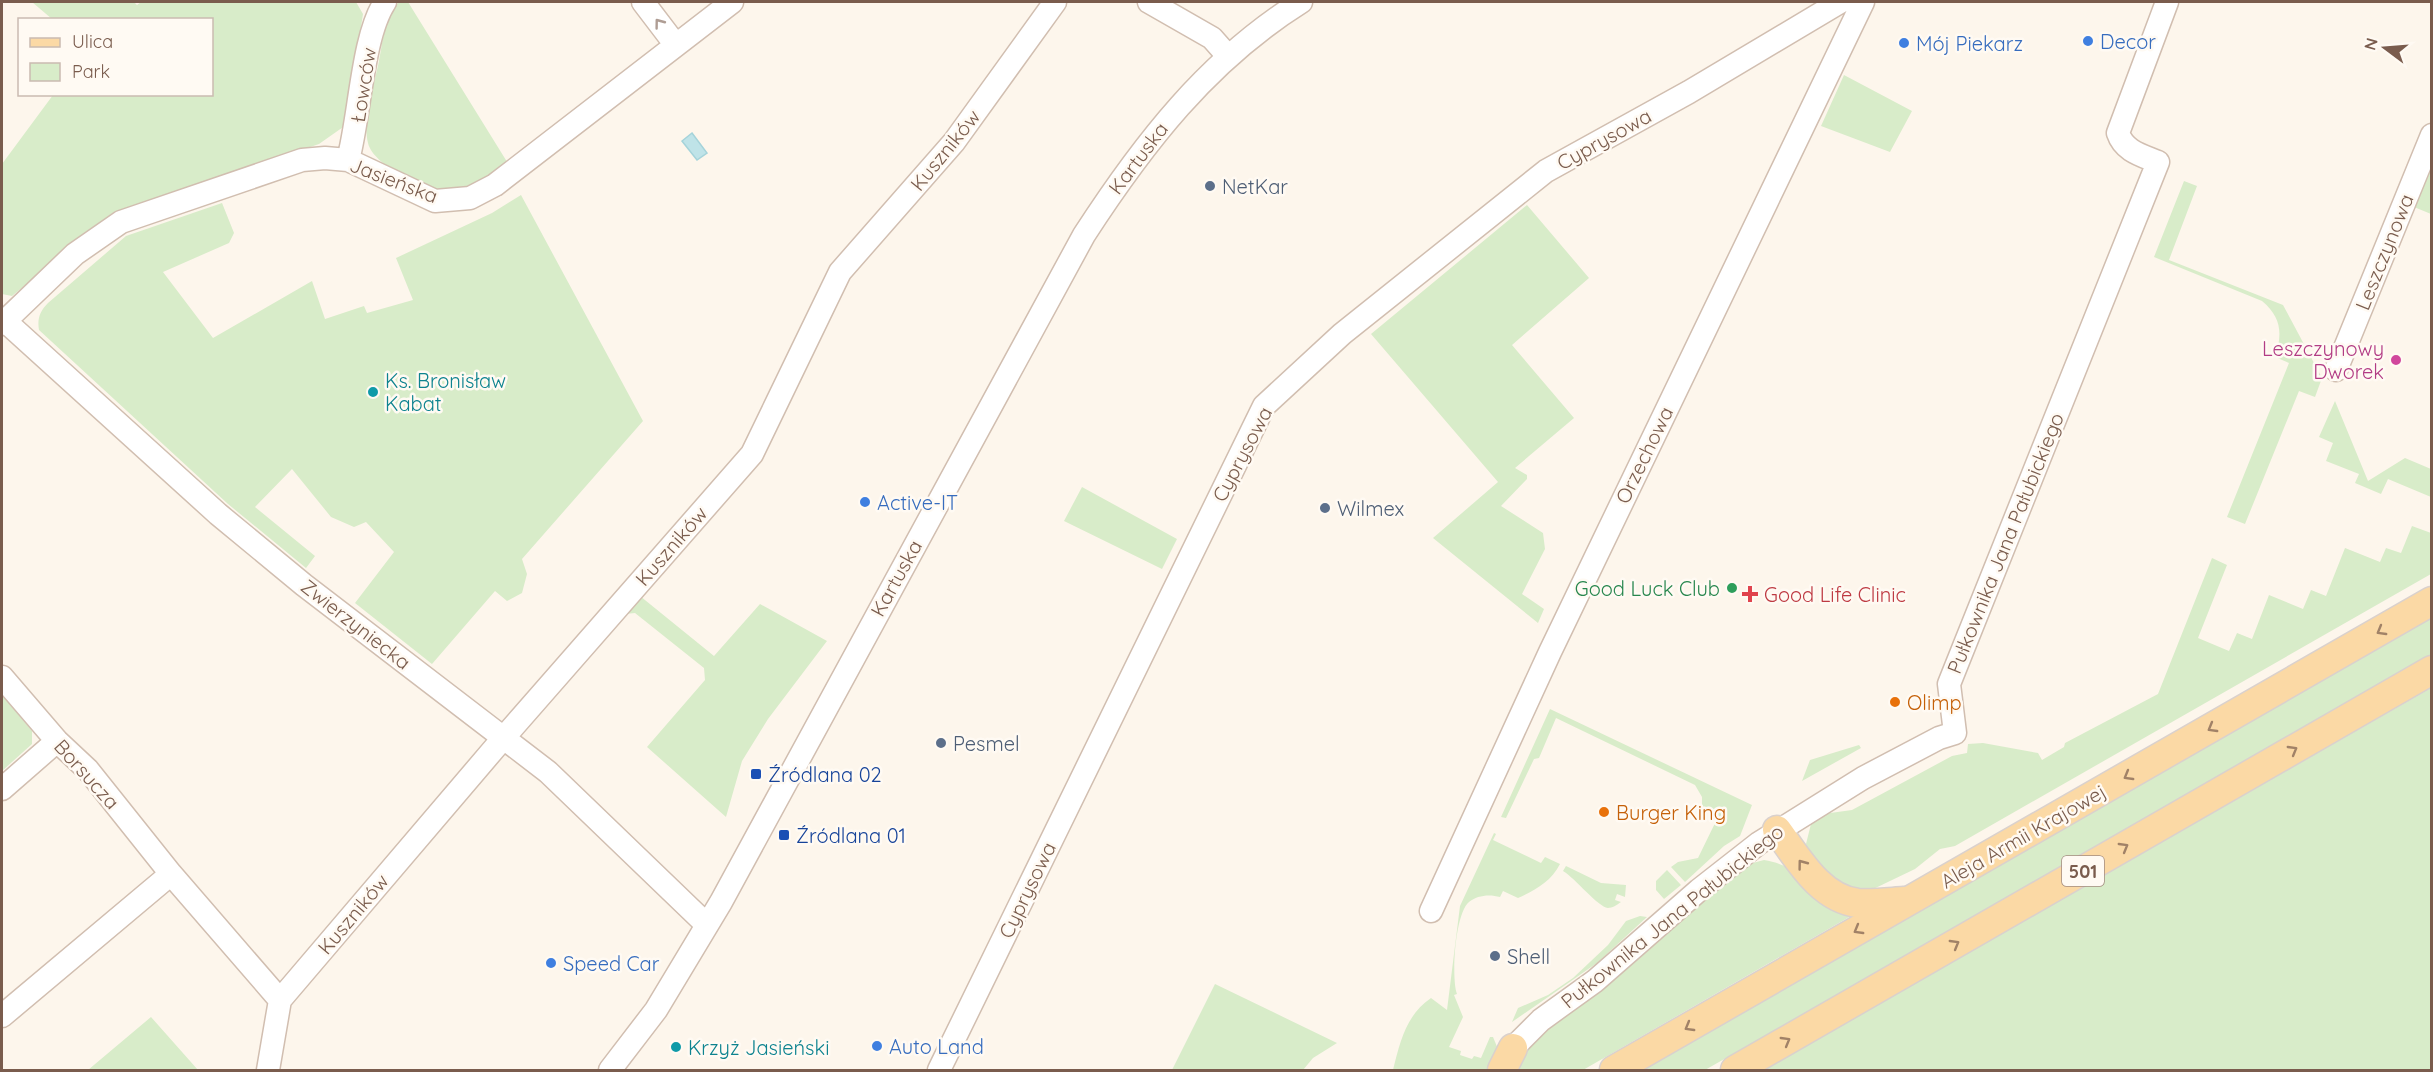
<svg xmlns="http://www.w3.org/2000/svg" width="2433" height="1072" viewBox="0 0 2433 1072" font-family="Quicksand,sans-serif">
<rect width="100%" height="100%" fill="#fdf6ec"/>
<path fill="#d8ecc9" d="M32,2H134L137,5L141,2H356L363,14L346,125L319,144L111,214L12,296L2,294V164L53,95L212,94V20L52,19Z
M399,2H408L509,165C493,175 472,194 452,193C429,192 373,166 368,143C362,118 374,86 379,61C383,42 384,16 399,2Z
M1844,75L1912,111L1890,152L1821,126Z
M2431,164V214L2414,207Z
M2184,181L2197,186L2169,260L2283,305L2322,378L2315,397L2299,391L2245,524L2227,517L2289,363L2275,357C2283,333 2281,317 2262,301L2154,257Z
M521,195L643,421L522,559L527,574L522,593L507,601L495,591L432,664L355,603L394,552L366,522L354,527L331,517L292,469L255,507L315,556L306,568L228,504L39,330C37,319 40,311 48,303L126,236L222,203L234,233L229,243L163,272L213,338L312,281L325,319L364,306L367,313L413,300L396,258L492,213Z
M1527,205L1589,278L1512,345L1574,418L1515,468L1527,475V479L1501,506L1543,533L1545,549L1522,594L1544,609L1538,623L1433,538L1498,482L1371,334Z
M2335,401L2368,481L2405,458L2431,469V497L2388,479L2381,494L2355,483L2359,474L2326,461L2333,443L2319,437Z
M1082,487L1177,539L1162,569L1064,521Z
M2412,526L2431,533V574L1955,846L1940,849L1915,869L1865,893L1838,886L1809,854L1806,844L1811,824L1823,814L1852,810L1952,756L1967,753L1968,744L1983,743L2038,753L2042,760L2064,747L2065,743L2158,694L2212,558L2227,565L2198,638L2229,651L2237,633L2252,639L2269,595L2303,609L2311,590L2326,596L2345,548L2380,562L2386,548L2401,553Z
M640,596L714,656L760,604L827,641L768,719L742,761L726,817L647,747L705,680L704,668L635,613L625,614Z
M2431,614V656L1705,1070H1641Z
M2431,688V1070H1764Z
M2,695L32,731V744L2,771Z
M1550,709L1752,805L1740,836L1724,846L1685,882L1671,867L1678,862L1698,858L1718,817L1717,809L1702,810V797L1695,785L1556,718L1539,758L1534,759L1506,818L1501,817Z
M1859,745L1861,748L1802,781L1810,760Z
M1494,833L1496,834L1493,840L1541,863L1545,857L1560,864C1551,882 1535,890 1518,898L1503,891L1500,897C1490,894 1477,895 1469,902C1455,913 1451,978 1457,994L1454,995L1463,1017L1449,1047L1461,1051L1460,1055L1472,1059L1474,1056L1481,1058L1490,1037H1493L1498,1049L1494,1070H1393C1400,1042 1406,1015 1431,998L1447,1010L1460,906Z
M1764,860C1798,865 1825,895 1851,916L1583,1070H1516C1536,1026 1580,1008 1616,978C1654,947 1690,913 1726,880L1749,864Z
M1566,866L1601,883L1626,885L1625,897L1617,894L1615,900L1621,902C1617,905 1612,908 1608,908C1598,907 1575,878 1563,871Z
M1667,870L1681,885L1664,899L1656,890V881Z
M1640,916L1647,917L1597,963L1512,1022L1518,1008L1548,995L1573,978L1608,945L1626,921Z
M1215,984L1337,1043L1313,1058L1303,1070H1172Z
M151,1017L198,1070H88Z"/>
<path fill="#bfe3e8" stroke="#a5d3da" stroke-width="1.5" d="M692,133L707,153L697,160L682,141Z"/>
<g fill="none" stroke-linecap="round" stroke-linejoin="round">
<defs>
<path id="minor" d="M643,2L675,44
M1149,2L1212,38L1227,55
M348,160C360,116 362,37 385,2
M5,321L218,514L304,585L548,772L707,925
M2,324L75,254L121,222L302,160L325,158L348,160L435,201L470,198L495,185L732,2
M2336,370L2432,135
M2,677L57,741L88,770L171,874L280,1000
M2,789L57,741
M1431,911L1550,652L1863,2
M2,1016L171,874
M1513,1048L1541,1020L1595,981L1699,890L1759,843L1863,778L1939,738L1955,733L1949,684L2158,162C2141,155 2124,151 2118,133L2167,2
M268,1070L280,1000L499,743L752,454L840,272L954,142L1055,2
M610,1070L656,1010L721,902L1084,235C1143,144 1207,61 1301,2
M939,1070L1264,406L1342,334L1546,171L1689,92L1840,2"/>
<path id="major" d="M1777,830C1797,857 1820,899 1858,903C1873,904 1889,902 1904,901
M1502,1070L1513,1048
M1614,1070L2432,601
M1735,1070L2432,670"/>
</defs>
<use href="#minor" stroke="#d1beb0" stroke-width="25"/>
<use href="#major" stroke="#dad1cd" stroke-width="31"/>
<use href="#minor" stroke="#fff" stroke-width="22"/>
<use href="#major" stroke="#fbd9a5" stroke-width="28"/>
</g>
<defs><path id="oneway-chevron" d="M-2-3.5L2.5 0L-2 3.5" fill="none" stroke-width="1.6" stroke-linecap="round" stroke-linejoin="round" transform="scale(1.5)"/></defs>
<use stroke="#af9d94" href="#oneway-chevron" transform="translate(659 23) rotate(-127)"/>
<g stroke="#a18267">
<use href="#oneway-chevron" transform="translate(2381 631) rotate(150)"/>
<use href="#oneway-chevron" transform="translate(2212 728) rotate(150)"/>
<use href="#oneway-chevron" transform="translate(2293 750) rotate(-30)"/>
<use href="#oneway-chevron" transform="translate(2128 776) rotate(150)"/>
<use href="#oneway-chevron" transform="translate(2124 847) rotate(-30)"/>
<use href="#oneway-chevron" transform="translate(1802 864) rotate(-127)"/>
<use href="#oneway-chevron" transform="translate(1858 930) rotate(150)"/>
<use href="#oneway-chevron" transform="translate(1955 944) rotate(-30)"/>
<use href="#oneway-chevron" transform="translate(1689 1027) rotate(150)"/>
<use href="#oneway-chevron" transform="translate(1786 1041) rotate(-30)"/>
</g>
<g fill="#3f7fe0" stroke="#fffaf3" stroke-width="2">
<circle cx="2088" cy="41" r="6"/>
<circle cx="1904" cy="43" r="6"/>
<circle cx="865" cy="502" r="6"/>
<circle cx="551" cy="963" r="6"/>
<circle cx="877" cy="1046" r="6"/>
</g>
<g fill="#5c6f8a" stroke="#fffaf3" stroke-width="2">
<circle cx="1210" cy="186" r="6"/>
<circle cx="1325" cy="508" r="6"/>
<circle cx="941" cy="743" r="6"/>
<circle cx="1495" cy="956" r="6"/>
</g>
<circle fill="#d1479c" stroke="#fffaf3" stroke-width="2" cx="2396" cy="360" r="6"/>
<g fill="#0f9aa8" stroke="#fffaf3" stroke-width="2">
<circle cx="373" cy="392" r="6"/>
<circle cx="676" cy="1047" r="6"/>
</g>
<circle fill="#2e9e5b" stroke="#fffaf3" stroke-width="2" cx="1732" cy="588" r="6"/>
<path fill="#e0444e" stroke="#fffaf3" stroke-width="2" d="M1747 585h6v6h6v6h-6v6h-6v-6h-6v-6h6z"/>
<g fill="#e8710a" stroke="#fffaf3" stroke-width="2">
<circle cx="1895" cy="702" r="6"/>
<circle cx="1604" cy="812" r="6"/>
</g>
<g fill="#1a4fb4" stroke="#fffaf3" stroke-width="2">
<rect x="750" y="768" width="12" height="12" rx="3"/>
<rect x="778" y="829" width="12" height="12" rx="3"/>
</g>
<g text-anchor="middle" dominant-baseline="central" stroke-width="5" stroke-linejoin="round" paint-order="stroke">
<rect fill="#fffaf3" stroke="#a28b7f" stroke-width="1.5" x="2062" y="856" width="42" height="30" rx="4.5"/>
<g font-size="18" font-weight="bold" fill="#7a5c4d">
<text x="2083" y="871">501</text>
</g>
<g font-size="20" fill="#366cbe" stroke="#fffaf3" text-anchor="start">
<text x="2100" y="41">Decor</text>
<text x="1916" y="43">Mój Piekarz</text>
<text x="877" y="502">Active-IT</text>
<text x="563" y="963">Speed Car</text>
<text x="889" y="1046">Auto Land</text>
</g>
<g font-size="20" fill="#7a5c4d" stroke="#fffaf3">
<text transform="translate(363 85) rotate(-81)">Łowców</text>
<text transform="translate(1604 139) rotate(-29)">Cyprysowa</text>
<text transform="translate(945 150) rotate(-51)">Kuszników</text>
<text transform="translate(1138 158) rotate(-53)">Kartuska</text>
<text transform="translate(394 180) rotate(21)">Jasieńska</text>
<text transform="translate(2384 252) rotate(-68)">Leszczynowa</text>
<text transform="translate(1242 454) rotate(-62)">Cyprysowa</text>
<text transform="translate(1644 455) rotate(-64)">Orzechowa</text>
<text transform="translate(2005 543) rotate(-68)">Pułkownika Jana Pałubickiego</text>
<text transform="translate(671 546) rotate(-49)">Kuszników</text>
<text transform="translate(896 578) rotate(-61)">Kartuska</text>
<text transform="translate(356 624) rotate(38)">Zwierzyniecka</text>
<text transform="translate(87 774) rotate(48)">Borsucza</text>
<text transform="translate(2023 836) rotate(-30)">Aleja Armii Krajowej</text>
<text transform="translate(1027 890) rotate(-64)">Cyprysowa</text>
<text transform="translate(353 914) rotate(-50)">Kuszników</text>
<text transform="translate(1672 916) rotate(-39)">Pułkownika Jana Pałubickiego</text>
</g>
<g font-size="20" fill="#4e5e75" stroke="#fffaf3" text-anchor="start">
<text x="1222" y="186">NetKar</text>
<text x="1337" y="508">Wilmex</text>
<text x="953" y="743">Pesmel</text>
<text x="1507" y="956">Shell</text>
</g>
<g font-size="20" fill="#b23c85" stroke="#fffaf3" text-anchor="end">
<text x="2384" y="348">Leszczynowy<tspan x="2384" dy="23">Dworek</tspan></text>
</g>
<g font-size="20" fill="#0d838f" stroke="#fffaf3" text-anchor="start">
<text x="385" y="380">Ks. Bronisław<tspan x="385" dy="23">Kabat</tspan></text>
<text x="688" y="1047">Krzyż Jasieński</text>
</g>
<g font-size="20" fill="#27864d" stroke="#fffaf3" text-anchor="end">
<text x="1720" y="588">Good Luck Club</text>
</g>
<g font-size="20" fill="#be3a42" stroke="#fffaf3" text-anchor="start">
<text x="1764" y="594">Good Life Clinic</text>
</g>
<g font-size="20" fill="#c56008" stroke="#fffaf3" text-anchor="start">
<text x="1907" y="702">Olimp</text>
<text x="1616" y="812">Burger King</text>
</g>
<g font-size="20" fill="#164399" stroke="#fffaf3" text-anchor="start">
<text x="768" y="774">Źródlana 02</text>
<text x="796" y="835">Źródlana 01</text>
</g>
</g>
<rect width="2433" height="1072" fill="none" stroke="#7a5c4d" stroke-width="6"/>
<rect x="18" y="18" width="195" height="78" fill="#fffaf3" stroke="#cabbb1" stroke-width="1.5"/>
<rect x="30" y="38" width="30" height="9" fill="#fbd9a5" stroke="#cabbb1" stroke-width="1.5"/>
<text x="72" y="48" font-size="18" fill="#7a5c4d">Ulica</text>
<rect x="30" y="63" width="30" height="18" fill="#d8ecc9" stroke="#cabbb1" stroke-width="1.5"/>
<text x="72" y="78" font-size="18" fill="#7a5c4d">Park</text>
<g transform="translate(2385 48) rotate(286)" stroke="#fffaf3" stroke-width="4.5" paint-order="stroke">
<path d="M0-4.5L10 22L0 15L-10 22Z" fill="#7a5c4d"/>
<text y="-9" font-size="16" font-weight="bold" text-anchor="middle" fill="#7a5c4d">N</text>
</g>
</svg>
